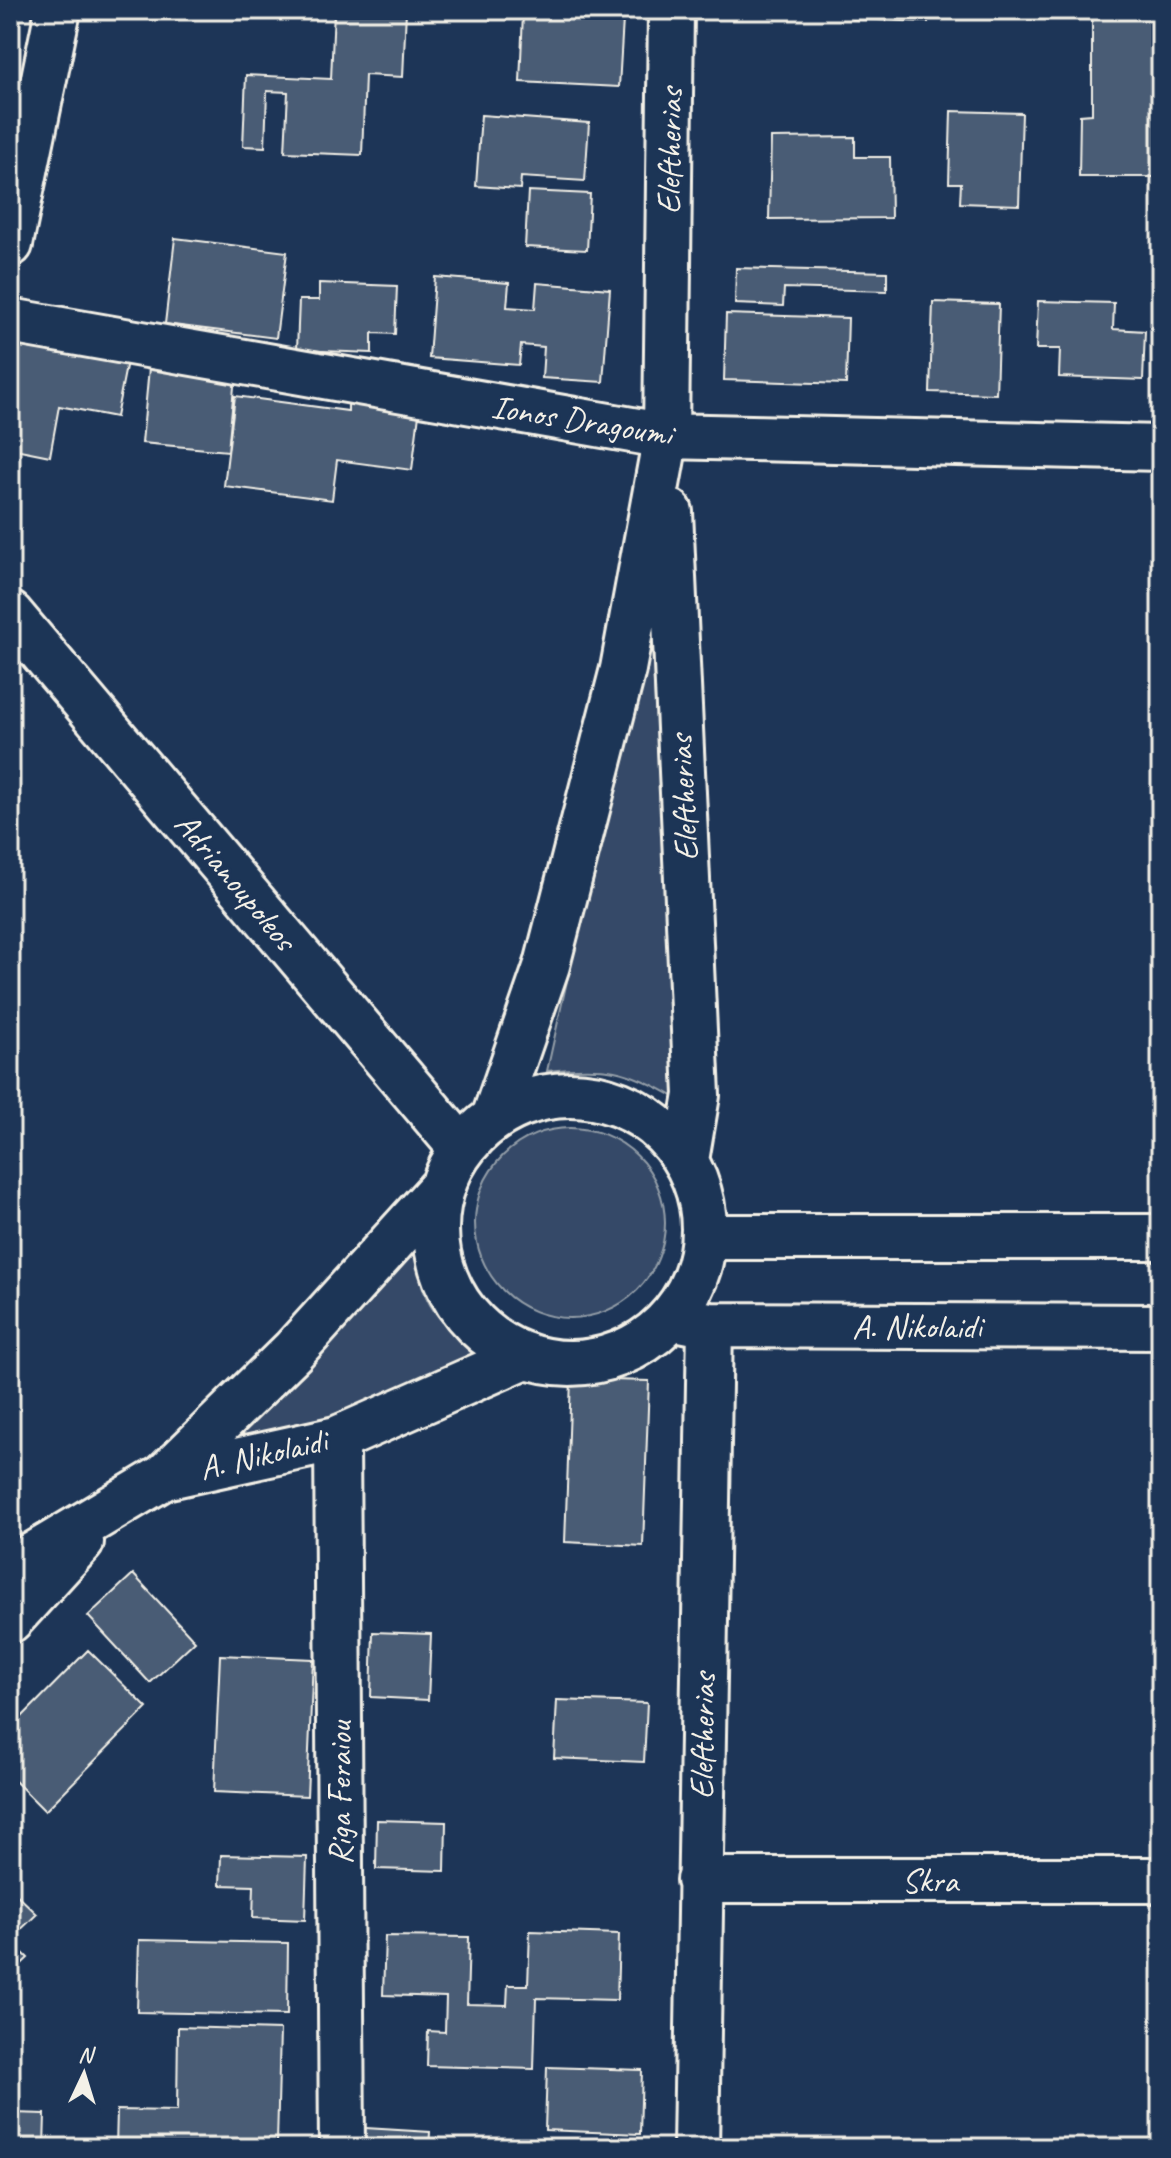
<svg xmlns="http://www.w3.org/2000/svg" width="1171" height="2158" viewBox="0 0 1171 2158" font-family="Caveat,sans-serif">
<rect width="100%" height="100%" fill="#1d3557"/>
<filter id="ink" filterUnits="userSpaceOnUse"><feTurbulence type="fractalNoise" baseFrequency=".0125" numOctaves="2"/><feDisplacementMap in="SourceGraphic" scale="16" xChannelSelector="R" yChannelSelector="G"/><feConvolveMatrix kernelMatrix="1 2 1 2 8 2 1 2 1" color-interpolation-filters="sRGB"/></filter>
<g filter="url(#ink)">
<path fill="#354a67" stroke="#949ea8" stroke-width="2" d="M650,607L676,1098C626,1068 605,1065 547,1071Z
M475 1223a95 95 0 1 1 190 0a95 95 0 1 1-190 0Z
M419,1240C414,1305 441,1325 490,1360L216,1455Z"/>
<path fill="#485b74" stroke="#f4f1e8" stroke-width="2" d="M334,10H406L403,77L365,75L362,155L285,152L288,92L267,91L265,147L243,146L246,75L331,79Z
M852,10H928V22L852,19Z
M1092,10H1161V177H1079L1080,115L1092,114Z
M523,14L623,19L619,87L520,82Z
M951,111L1022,113L1019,205L960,203L961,183H949Z
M481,115L589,123L585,181L521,177L520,189L476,186Z
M855,137V157H890L891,218L769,219L771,138Z
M528,191L590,194L587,250L525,247Z
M175,238L287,252L276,338L165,324Z
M736,268L887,272V291L784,288L783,306L735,304Z
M435,277L509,283L507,307L535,309L537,283L610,289L603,382L542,378L544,347L521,345L519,365L429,358Z
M319,283L397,286L395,334L372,333V353L297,350L299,300H319Z
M1038,301L1114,303L1113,329L1145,331L1143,380L1059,377L1060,349H1036Z
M933,302L999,304L996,394L930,392Z
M726,314L848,318L846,384L724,380Z
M16,335L128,356L116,417L59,406L50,456L10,448V367Z
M149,368L235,376L228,451L142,443Z
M235,396L348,411V404L419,414L412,470L337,460L332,500L224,486Z
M571,1379L649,1381L643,1546L565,1542Z
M133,1574L195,1641L150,1683L88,1616Z
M373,1632L431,1634L428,1700L371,1697Z
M88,1650L147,1708L45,1811L10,1776V1729Z
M220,1655L313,1659L307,1796L214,1792Z
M557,1700L647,1703L644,1762L554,1758Z
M377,1820L446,1822L445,1871L376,1869Z
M221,1855L307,1857L305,1920L253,1918L254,1886L220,1885Z
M11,1889L37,1914L10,1940L28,1958L10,1975V1890Z
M530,1931L619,1934L617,2000L536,1998L534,2069L427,2066L428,2031L445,2032L446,1997L383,1995L385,1936L469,1937L467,2004L507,2005L508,1985H528Z
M139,1940L288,1943L287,2015L137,2012Z
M178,2027L280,2030L277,2143L221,2142V2148H116L117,2110L177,2111Z
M547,2067L642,2070L640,2134L545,2130Z
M13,2113L45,2114L44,2148H12Z
M349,2127L430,2132L429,2148H347Z"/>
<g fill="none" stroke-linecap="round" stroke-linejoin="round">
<defs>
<path id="minor" d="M10,244L58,10
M10,321L666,436L1161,448
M670,512L697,1095L686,1160
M10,614L462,1149
M436 1229a134 134 0 1 1 268 0a134 134 0 1 1-268 0Z
M494,1118L547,965L623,669L666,436L671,10
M705,1237H1161
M680,1319L710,1325L1161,1327
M337,1439L342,2148
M164,1477L293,1351L441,1188
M10,1569L164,1477L337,1439L525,1356
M10,1620L81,1542
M699,1880H1161
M696,2148L710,1325"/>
</defs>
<use href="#minor" stroke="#f4f1e8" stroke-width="50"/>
<use href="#minor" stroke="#1d3557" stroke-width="44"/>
</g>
</g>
<g text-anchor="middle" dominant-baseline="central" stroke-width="6" stroke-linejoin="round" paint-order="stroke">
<g font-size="34" fill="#f4f1e8" stroke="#1d3557">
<text transform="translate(669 151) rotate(-89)">Eleftherias</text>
<text transform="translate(582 420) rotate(9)">Ionos Dragoumi</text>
<text transform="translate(683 798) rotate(-93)">Eleftherias</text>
<text transform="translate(236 881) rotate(50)">Adrianoupoleos</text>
<text x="917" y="1326">A. Nikolaidi</text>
<text transform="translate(263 1454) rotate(-13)">A. Nikolaidi</text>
<text transform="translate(702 1736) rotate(-89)">Eleftherias</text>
<text transform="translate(339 1793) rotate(-90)">Riga Feraiou</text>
<text x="930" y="1880">Skra</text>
</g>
</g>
<rect width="1171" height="2158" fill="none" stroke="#1d3557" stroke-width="40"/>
<rect x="20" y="20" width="1131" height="2118" fill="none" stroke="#f4f1e8" stroke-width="3" filter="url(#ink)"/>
<g transform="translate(84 2074) rotate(4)" stroke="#1d3557" stroke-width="6" paint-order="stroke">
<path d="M0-6L14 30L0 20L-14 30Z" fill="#f4f1e8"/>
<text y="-12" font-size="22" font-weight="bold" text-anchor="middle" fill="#f4f1e8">N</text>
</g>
</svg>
